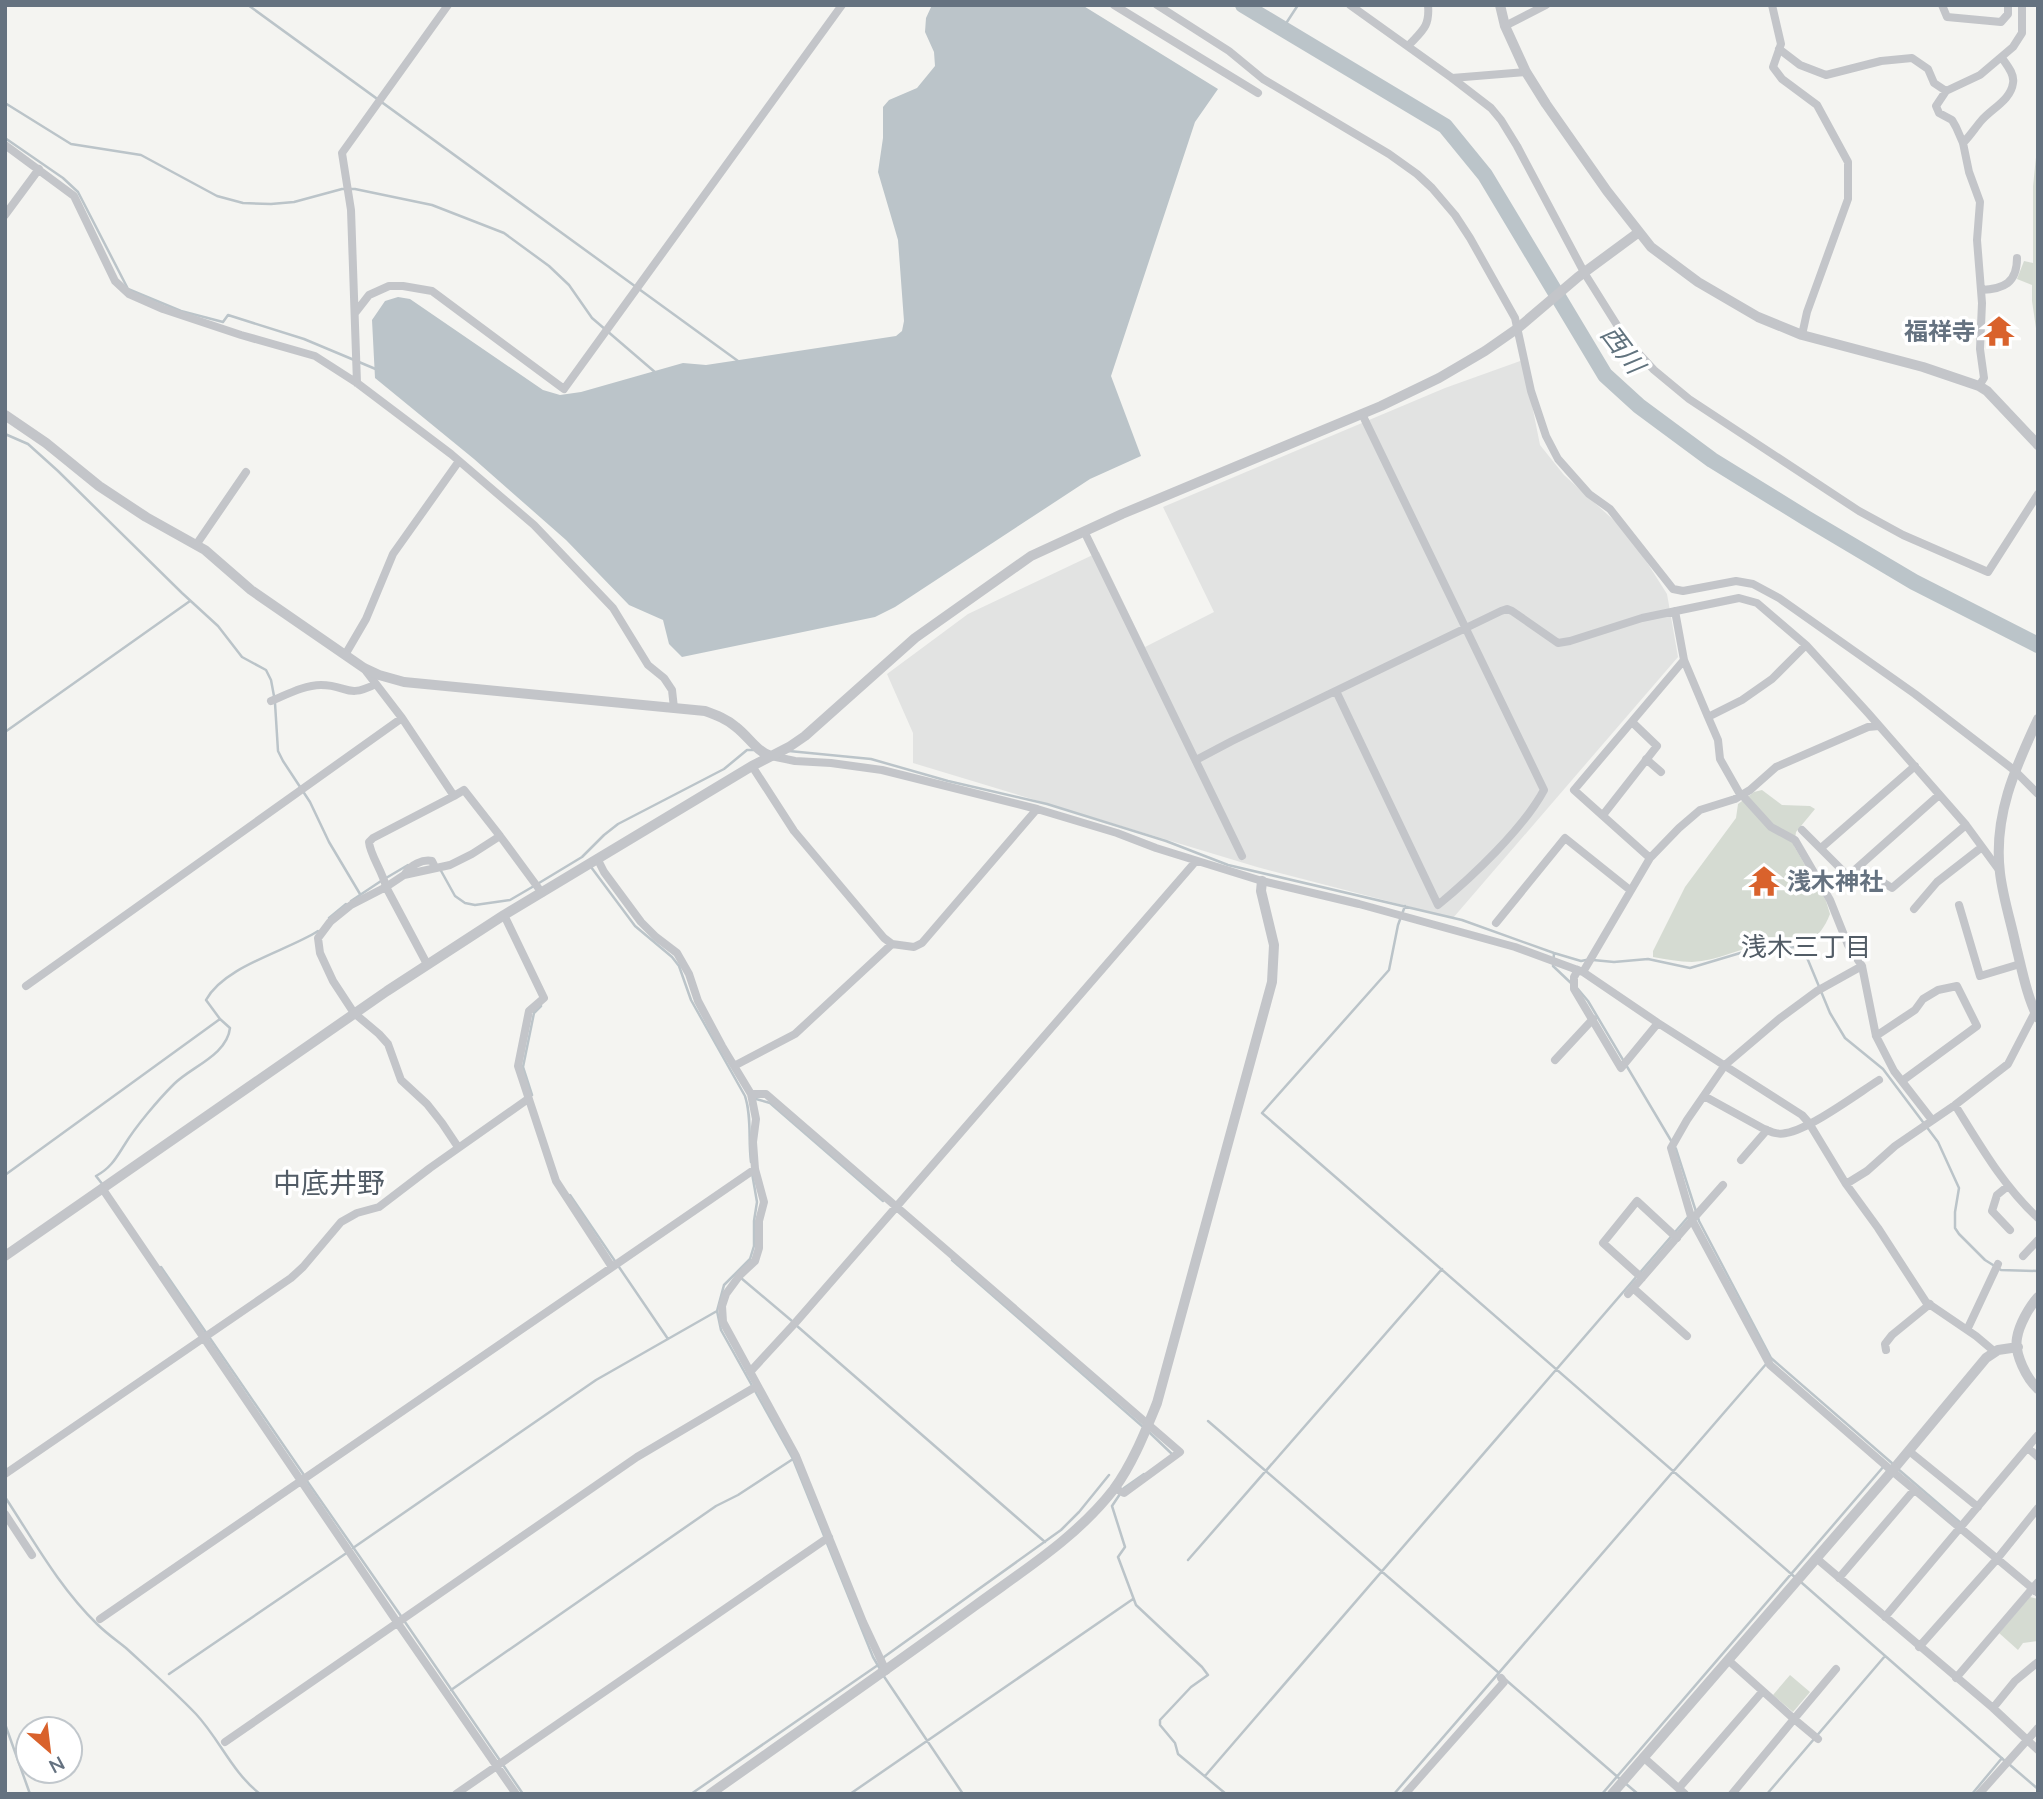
<svg xmlns="http://www.w3.org/2000/svg" width="2043" height="1799" viewBox="0 0 2043 1799" font-family="Mulish,'Noto Sans JP',sans-serif">
<rect width="100%" height="100%" fill="#f4f4f1"/>
<path fill="#e2e3e2" d="M1523,360L1540,445L1564,475L1629,534L1667,594L1678,657L1453,918L1257,867L913,763V733L887,674L968,614L1099,552L1145,647L1214,612L1163,507L1445,388Z"/>
<path fill="#d5dbd2" d="M2038,138V342L2032,301V285L2017,279L2024,261L2033,263V186Z
M1762,790L1782,805L1810,806L1815,809L1796,832L1794,846L1826,901L1830,914C1825,927 1818,937 1806,943C1794,948 1780,943 1767,944C1741,947 1718,961 1692,962C1679,962 1666,959 1653,957V951L1685,887L1736,818L1738,804L1754,792Z
M2030,1597L2038,1599V1641L2023,1643L2018,1650L1999,1633Z
M1790,1675L1810,1692L1793,1712L1773,1695Z"/>
<path fill="#bbc4c9" d="M932,5H1082L1218,89L1195,122L1111,376L1141,456L1090,479L895,607L875,617L682,657L669,644L663,620L629,605L566,540L474,459L375,378L372,320L385,301L398,297L410,299L543,390L560,395L581,392L683,363L706,365L896,336L902,331L904,321L898,240L878,172L883,138V107L889,100L917,88L935,66L934,52L925,32L926,18Z"/>
<g fill="none" stroke-linecap="round" stroke-linejoin="round">
<path stroke="#bbc4c9" stroke-width="2.5" d="M248,5L738,361
M1283,28L1298,5
M5,103L71,144L141,155L217,196L243,203L271,204L294,202L342,189H355L432,205L504,233L549,266L569,285L592,318L656,373
M5,138L63,178L78,192L128,289L181,311L223,322L228,315L304,339L378,370
M5,434L28,444L58,471L182,593L218,626L242,657L266,670L271,680L274,696
M275,703L278,751L283,761L310,802L329,842L360,894
M5,732L190,601
M789,751L871,759L948,781L1047,804L1166,841L1228,865L1462,920L1554,953L1581,961L1586,960
M591,867L635,926L672,957L679,966L691,1000L745,1096C752,1117 748,1140 751,1162
M440,869L455,896L465,903L475,905L510,900L534,886
M386,878L408,865
M539,883L582,857L604,835L618,824L724,769L747,750H755
M351,901L381,881
M1405,906L1398,925L1389,970L1262,1113L1797,1579
M329,918L346,904
M1554,953L1553,966L1572,984
M1593,960L1614,962L1648,959L1690,968L1747,951L1795,947L1801,950L1808,960L1830,1013L1845,1038L1883,1069L1938,1142L1959,1188L1955,1212V1228L1959,1234L1985,1260L2001,1270L2038,1271
M1577,988L1588,1001L1676,1149L1699,1221L1771,1358L1893,1464
M532,1095L523,1067L534,1013L541,1006
M756,1099L770,1103L883,1201
M752,1173L757,1202L754,1221V1246L750,1259L724,1285L717,1311L721,1330L793,1459L873,1657L880,1669
M5,1175L220,1019L206,1000C224,966 287,951 318,931
M103,1185L96,1176C111,1168 116,1158 125,1144C136,1126 158,1100 174,1084C191,1067 227,1055 230,1028L220,1019
M570,1195L668,1339
M952,1260L1142,1426
M161,1267L304,1475
M741,1278L792,1321
M797,1326L1045,1542
M1208,1421L1499,1673
M1150,1433L1172,1454
M1898,1469L1962,1524
M1144,1474L1124,1488L1112,1506L1125,1547L1118,1557L1136,1605L1202,1667L1208,1675L1191,1687L1160,1720V1725L1175,1743L1178,1754L1226,1794
M307,1481L401,1616
M5,1497C34,1541 59,1587 97,1624C106,1633 116,1640 126,1648C150,1670 174,1691 196,1714C220,1740 232,1772 260,1794
M353,1548L596,1380L717,1311
M1188,1560L1442,1269
M1802,1583L2005,1761
M405,1622L523,1794
M882,1660L884,1657L1061,1530L1079,1512L1109,1475
M169,1674L348,1552
M883,1675L963,1794
M1506,1680L1620,1779
M451,1690L716,1506L738,1495L793,1459
M5,1724L30,1794
M2010,1765L2038,1789
M1205,1776L1688,1217
M1625,1783L1638,1794
M691,1794L878,1665
M850,1794L1133,1599
M1394,1794L1767,1363
M1602,1794L1884,1466
M1767,1794L1885,1656
M1972,1794L2002,1758"/>
<path stroke="#bbc4c9" stroke-width="16" d="M1243,5L1445,126L1485,175L1605,375L1639,406L1712,460L1806,518L1914,582L2038,645"/>
<path stroke="#c3c5c9" stroke-width="8" d="M1114,5L1258,93
M1157,5L1229,51L1263,79L1389,154L1417,174L1432,188L1455,215L1470,238L1515,318L1531,391L1546,436L1558,459L1589,494L1610,509L1673,589L1683,591L1736,581L1753,584L1779,598L1915,694L2014,770L2038,794
M1350,5L1452,78L1491,108L1501,120L1517,146L1585,274L1627,341L1654,370L1689,399L1859,511L1903,535L1988,572L2038,494
M1772,5L1781,44L1773,67L1782,79L1817,105L1848,162V199L1807,312L1802,335
M1942,5L1947,17L2001,22L2008,14V5
M1505,26L1546,5
M1408,46C1422,31 1430,27 1428,5
M1779,49L1800,65L1826,75L1881,61L1912,58L1928,69L1934,83L1946,91
M1452,78L1526,72
M1963,143C1970,136 1975,128 1981,121C1991,109 2011,100 2013,83C2015,74 2006,64 2002,58
M5,145L74,196L115,281L129,294L163,309L241,335L315,356L357,383L451,454L534,525L613,608L648,665L664,678L672,690L674,708
M5,215L39,169
M1981,290C2004,289 2017,283 2017,258
M355,313L369,295L389,286H403L432,291L564,389L842,5
M357,383L351,210L342,153L448,5
M1979,386L1984,378L1980,349L1982,303L1977,240L1980,202L1969,172L1963,143L1956,127L1952,120L1939,113L1936,106L1946,91L1980,75L2013,47L2022,33V5
M1084,531L1242,856
M196,545L246,472
M1675,611L1684,660L1708,717L1742,700L1772,679L1806,645
M345,655L366,619L393,554L459,461
M366,671L402,718L454,796L464,790L500,836L542,893
M1336,691L1438,905C1472,877 1523,829 1544,790L1362,414
M271,701C286,695 304,685 321,685C348,685 346,699 376,684
M1708,717L1718,740L1720,759L1741,796
M771,756L795,761L831,763L882,770L1037,809L1117,833L1156,848L1262,881L1359,904L1515,947L1583,972L1658,1023L1802,1115L1809,1123L1846,1184L1878,1228L1926,1302L1976,1336L1995,1352
M1646,759L1661,772
M1196,760L1232,741L1501,611L1507,609L1512,611L1558,643L1570,641L1642,618L1739,598L1757,603L1806,645L1868,713L1966,825L1999,870
M752,766L794,831L884,938L892,944L914,947L922,943L1037,809
M1742,795L1771,827L1795,840L1830,900L1848,945L1862,966L1876,1036L1894,1071L1932,1120
M1603,815L1657,746L1632,722
M1802,830L1857,885L1878,879L1892,888L1966,825
M1821,848L1915,766
M1650,858L1574,790L1684,660
M598,860L604,872L641,922L656,937L677,953L689,974L698,1001L722,1046L751,1094L756,1119L753,1142L755,1169L764,1202L759,1221V1248L755,1261L740,1275L726,1294L722,1306L723,1322L796,1456L863,1622L886,1671
M405,874C410,865 423,859 432,861L435,867
M1848,876L1939,795
M1959,905L1980,976L2020,964
M1914,909L1937,882L1982,847
M504,915L544,998L529,1011L518,1066L556,1181L612,1267
M1496,923L1565,838L1630,890
M427,964L386,887C383,872 370,855 369,842L373,838L454,796
M1578,970L1574,977V989L1621,1068L1658,1023
M1583,972L1650,858L1679,828L1700,810L1735,799L1750,790L1776,767L1868,727L1879,726
M26,986L402,718
M1876,1036L1915,1010L1923,999L1938,990L1957,986L1977,1026L1902,1081
M1555,1060L1593,1019
M734,1066L795,1034L892,944
M751,1094H766L1180,1452L1124,1493L1114,1488
M1704,1096L1764,1129C1771,1132 1778,1135 1786,1133C1810,1129 1857,1094 1879,1080
M1955,1105C1980,1145 2003,1186 2038,1218
M458,1147L442,1123L427,1104L401,1080L388,1044L379,1034L354,1013L333,981L320,953L318,938L330,922L351,905L386,887L404,875L450,865L472,854L500,836
M1741,1160L1767,1130
M1846,1184L1867,1171L1895,1146L1955,1105L2008,1064L2035,1012
M1723,1185L1692,1220L1770,1365L1892,1471L2038,1593
M2008,1186L1997,1195L1992,1211L2010,1230
M102,1188L397,1622L516,1794
M2023,1256L2038,1240
M1642,1278L1603,1243L1637,1201L1677,1238
M1633,1288L1687,1336
M1628,1294L1692,1220L1671,1148L1687,1120L1725,1065L1779,1019L1817,991L1862,966
M1967,1330L1998,1264
M1886,1350L1885,1344L1892,1335L1930,1304
M750,1372L796,1322L897,1206L1196,861
M2028,1448L2038,1457
M1909,1451L1978,1507
M5,1474L291,1278L303,1267L341,1222L357,1213L379,1207L430,1168L528,1099
M5,1514L32,1555
M1816,1558L1993,1708L2038,1750
M1839,1578L1914,1490
M1885,1617L2038,1435
M100,1619L755,1169
M1919,1647L1997,1559L2038,1508
M1728,1660L1794,1719L1732,1794
M1956,1678L2038,1582
M1993,1708L2015,1681L2038,1662
M1818,1739L1794,1719L1836,1669
M225,1742L637,1457L757,1386
M1643,1757L1685,1794
M1679,1788L1762,1692
M456,1794L829,1537
M1405,1794L1504,1682L1501,1678
M1979,1794L2038,1728"/>
<path stroke="#c3c5c9" stroke-width="10" d="M1500,5L1505,26L1526,72L1546,104L1607,191L1651,247L1698,282L1758,317L1802,335L1923,367L1979,386L1987,391L2038,445
M5,415L46,443L99,486L146,517L205,550L251,590L364,668L379,675L404,682L705,711C716,715 727,719 736,727C749,737 756,751 771,756
M2038,719C2015,768 1993,817 2000,873C2003,898 2011,922 2016,946C2022,970 2027,997 2038,1018
M5,1256L387,991L504,915L752,766L789,747L805,736L915,638L1031,556L1122,514L1381,406L1439,378L1485,351L1518,328L1578,277L1639,232
M2038,1297C2029,1307 2019,1325 2017,1338C2014,1354 2027,1379 2038,1389
M710,1794C799,1731 888,1669 976,1605C1024,1570 1077,1537 1114,1489C1133,1463 1145,1432 1157,1403L1272,982L1274,945L1261,891L1262,881
M1612,1794L1892,1471L1986,1358L1998,1350L2018,1347"/>
</g>
<defs>
<symbol id="temple-bare" viewBox="-9 -9 18 18"><path d="M0-6L5-2H3V0L6.5 2.5H4V6H1.5V3h-3V6H-4V2.5H-6.5L-3 0V-2H-5Z" fill="#d9622c" stroke="#fff" stroke-width="2.5" paint-order="stroke"/></symbol>
</defs>
<g fill-rule="evenodd">
<use href="#temple-bare" x="1977" y="309" width="44" height="44"/>
<use href="#temple-bare" x="1742" y="859" width="44" height="44"/>
</g>
<g text-anchor="middle" dominant-baseline="central" stroke-width="7" stroke-linejoin="round" paint-order="stroke">
<g font-size="24" font-weight="bold" fill="#657280" stroke="#fff" text-anchor="end">
<text x="1976" y="331">福祥寺</text>
<text x="1787" y="881" text-anchor="start">浅木神社</text>
</g>
<g font-size="26" font-style="italic" fill="#61737e" stroke="#fff">
<text transform="translate(1623 349) rotate(53)">西川</text>
</g>
<g font-size="26" fill="#525c66" stroke="#fff">
<text x="1806" y="946">浅木三丁目</text>
</g>
<g font-size="28" fill="#525c66" stroke="#fff">
<text x="329" y="1182">中底井野</text>
</g>
</g>
<rect width="2043" height="1799" fill="none" stroke="#657280" stroke-width="14"/>
<g transform="translate(49 1750) rotate(152)"><circle r="33" fill="#ffffff" stroke="#c1c7cc" stroke-width="2"/>
<path d="M0-5L12 26L0 18L-12 26Z" fill="#d9622c"/>
<text y="-10" font-size="19" font-weight="bold" text-anchor="middle" fill="#657280">N</text>
</g>
</svg>
